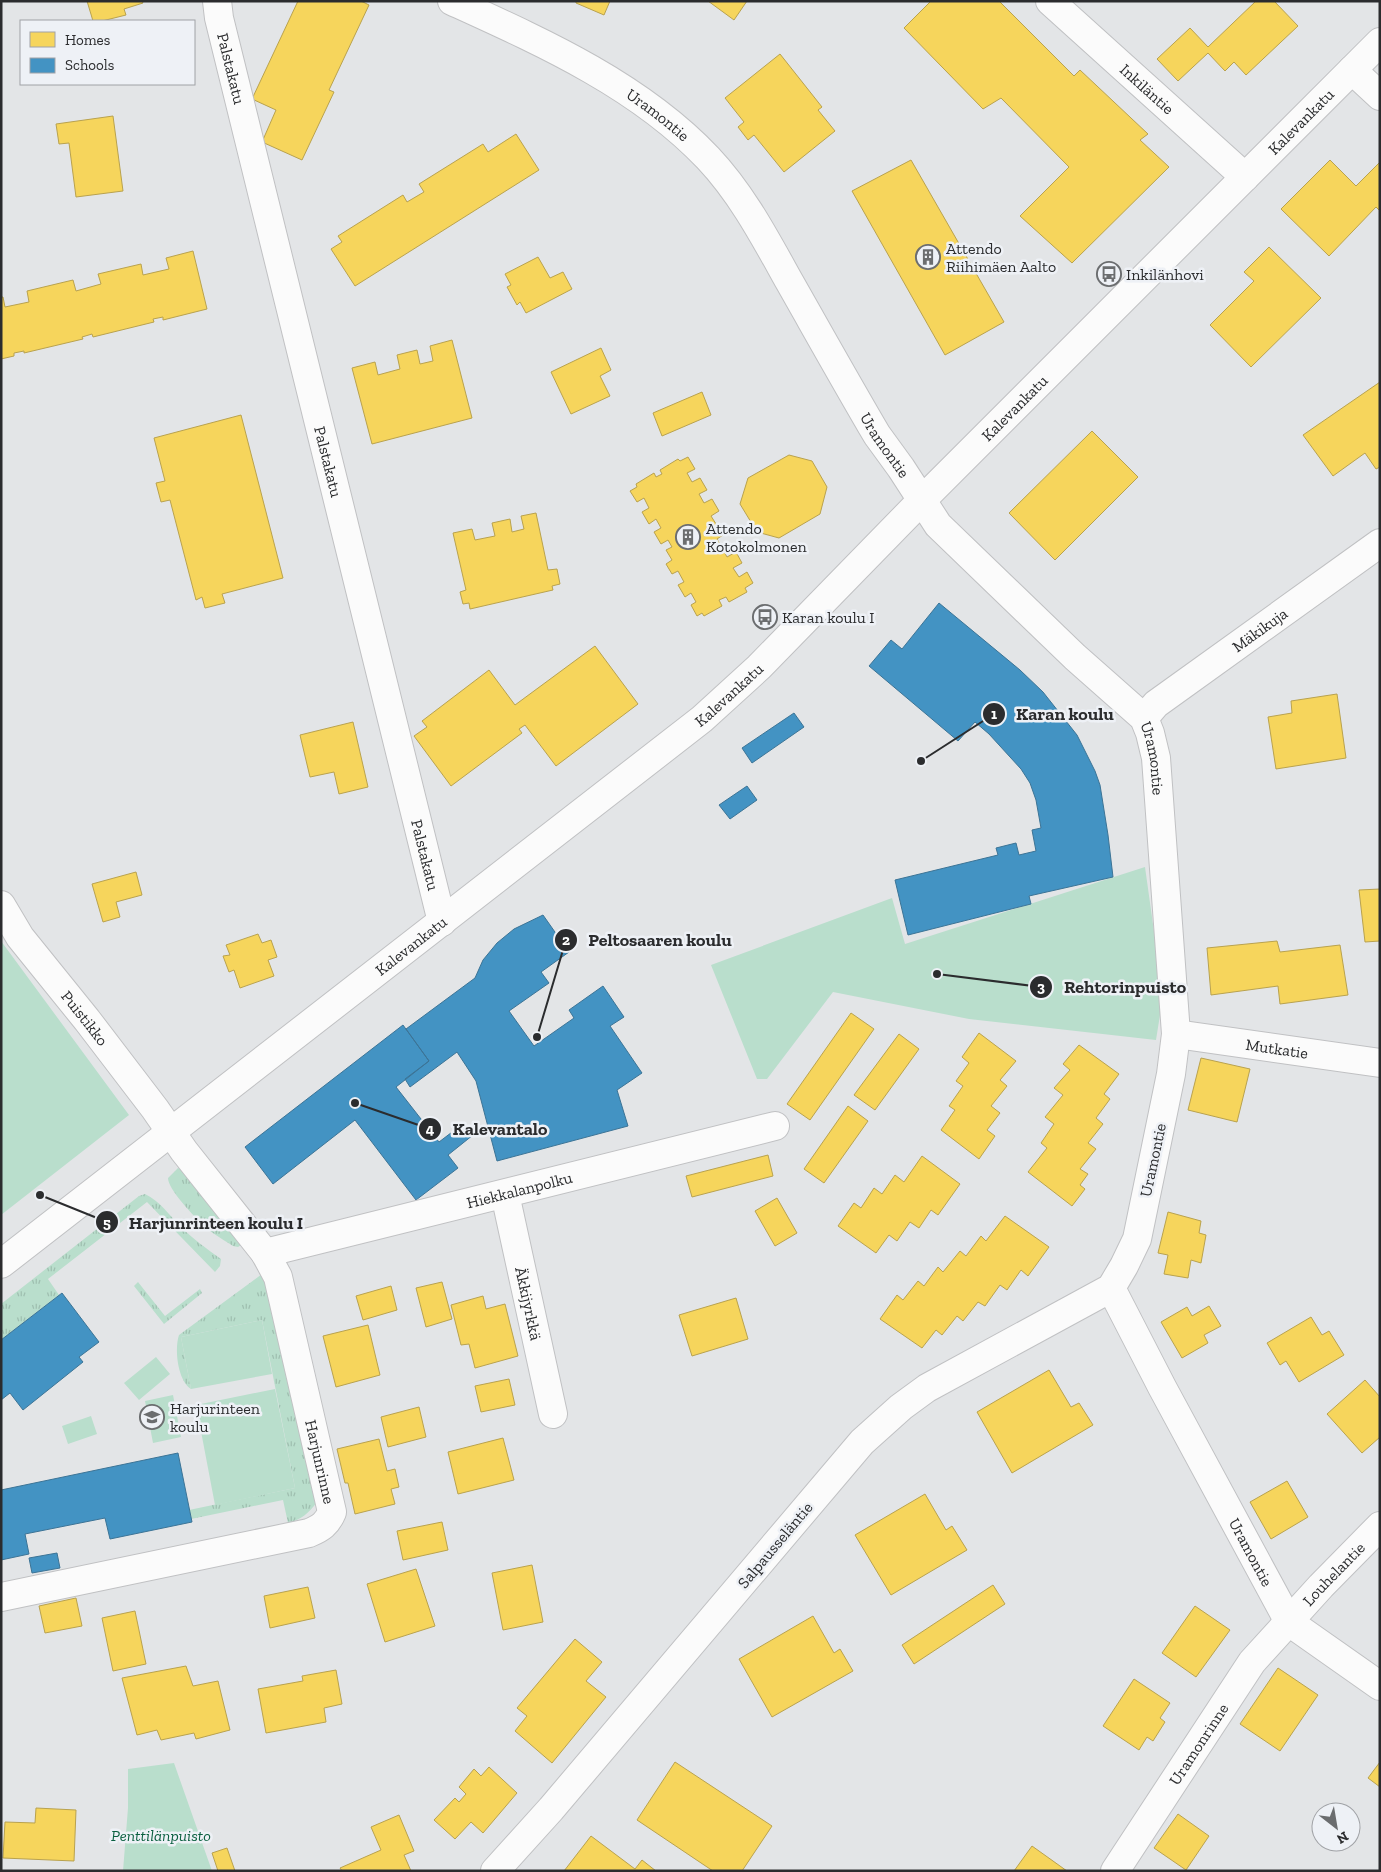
<svg xmlns="http://www.w3.org/2000/svg" width="1381" height="1872" viewBox="0 0 1381 1872" font-family="'Zilla Slab',serif">
<defs>
<pattern id="grass-tufts" width="24" height="20" patternUnits="userSpaceOnUse" patternTransform="scale(1.25)"><rect width="24" height="20" fill="#b9decc"/><path d="M3 7l-1-3M5 7V3M7 7l1-3M15 17l-1-3M17 17v-4M19 17l1-3" fill="none" stroke="#9fbfb0"/></pattern>
</defs>
<rect width="100%" height="100%" fill="#e3e5e7"/>
<path fill="url(#grass-tufts)" d="M178,1168L185,1171L241,1245L238,1247L233,1246C222,1239 210,1232 201,1223C192,1214 168,1189 168,1178Z
M145,1194C160,1201 169,1215 180,1226C193,1239 207,1249 221,1259L220,1266L215,1272L147,1202L48,1279L59,1295L1,1340V1304L139,1196Z
M262,1274L266,1275L317,1502C308,1514 302,1519 288,1523L283,1500L191,1519L189,1510L295,1488L262,1320L181,1337L191,1389C178,1381 174,1350 179,1335Z
M138,1282L165,1316L200,1289L202,1293L164,1324L134,1286Z"/>
<path fill="#b9decc" d="M1145,867L1163,996L1156,1040L969,1019L833,992L767,1079H757L711,965L892,898L905,944Z
M1,941L129,1115L1,1215Z
M262,1320L272,1374L191,1389L181,1337Z
M156,1357L170,1374L139,1400L124,1383Z
M275,1389L295,1488L215,1505L196,1405Z
M173,1395L181,1437L153,1443L145,1401Z
M91,1416L97,1434L68,1444L62,1426Z
M174,1763L212,1871H123L128,1808V1769Z"/>
<path fill="#f6d55c" stroke="#b9a24e" d="M87,1H142L143,3L124,9L126,15L102,21H93Z
M298,1H361L369,5L329,90L334,92L302,160L262,142L276,110L252,99Z
M576,1H610L604,15L576,3Z
M708,1H747L734,20Z
M931,1H999L1074,76L1080,70L1148,134L1140,140L1169,167L1072,263L1020,216L1069,167L1001,98L983,109L904,28Z
M1256,1H1274L1298,26L1246,75L1234,62L1225,71L1208,53L1178,81L1157,59L1190,28L1208,47Z
M780,54L822,107L818,110L835,131L784,172L754,135L748,140L738,127L744,122L725,98Z
M113,116L123,191L76,197L69,143L59,144L56,124Z
M516,134L539,170L355,286L331,249L342,242L338,236L403,195L407,202L424,192L419,184L483,144L488,152Z
M911,160L1004,322L945,355L852,191Z
M1330,160L1356,186L1380,162V211L1376,207L1329,256L1281,209Z
M1269,247L1321,298L1251,367L1210,325L1254,281L1244,272Z
M193,251L207,309L163,320V317L153,319L154,322L93,337L92,334L82,337L83,339L24,353V351L14,353V356L1,359V297H3L5,307L29,302L27,291L73,280L76,291L101,284L98,274L141,264L143,275L169,269L166,258Z
M538,257L550,278L563,272L572,289L526,313L520,302L517,305L507,287L511,285L505,274Z
M452,340L472,418L372,444L352,368L375,362L378,375L400,369L397,355L417,350L420,364L433,361L430,346Z
M601,348L611,370L600,376L610,396L571,414L551,372Z
M1380,382V467L1376,469L1365,453L1333,476L1303,435Z
M702,392L711,415L662,436L653,413Z
M241,415L283,578L222,594L225,603L205,608L202,597L196,600L170,500L161,502L156,483L165,481L154,438Z
M1092,431L1138,477L1055,560L1009,513Z
M789,455L812,461L827,487L820,514L779,538L757,532L740,504L748,478Z
M688,457L695,469L687,473L692,482L700,478L707,490L699,494L704,503L712,499L719,511L711,516L723,535L717,539L727,557L736,552L742,563L733,568L739,577L747,572L753,583L745,588L747,592L729,602L726,597L719,600L722,606L704,616L702,613L697,616L691,605L696,602L691,593L685,597L678,585L684,582L678,571L672,574L666,564L672,560L666,550L672,547L668,540L661,544L654,532L661,528L656,519L649,524L642,512L649,508L644,498L637,502L630,491L637,487L636,484L654,473L656,477L662,474L660,470L678,459L680,461Z
M536,513L548,570L557,569L560,584L552,586L553,590L470,609L469,603L463,604L460,592L466,590L453,533L472,529L475,540L495,536L492,523L510,519L512,532L524,529L521,516Z
M595,646L638,704L556,766L525,725L519,729L522,733L451,786L414,736L427,727L422,721L489,670L515,705Z
M1337,694L1346,758L1276,769L1268,717L1292,713L1291,701Z
M353,722L368,787L339,794L334,772L310,777L300,735Z
M136,872L142,895L116,902L120,917L103,922L92,884Z
M1380,889V941L1365,942L1359,890Z
M258,934L262,943L271,940L277,957L268,960L274,976L240,988L234,970L229,972L223,956L230,955L226,945Z
M1277,941L1280,952L1340,945L1348,995L1280,1004L1278,986L1211,995L1207,948Z
M851,1013L874,1029L810,1120L787,1104Z
M979,1033L1016,1061L1000,1080L1007,1086L991,1106L1000,1113L987,1130L995,1136L979,1159L941,1130L955,1110L949,1106L963,1086L956,1081L969,1063L962,1057Z
M899,1034L919,1049L875,1110L854,1095Z
M1079,1045L1119,1074L1104,1094L1110,1099L1096,1118L1103,1124L1088,1143L1096,1149L1080,1169L1088,1174L1080,1185L1085,1189L1072,1206L1028,1172L1047,1148L1041,1143L1054,1124L1045,1117L1063,1095L1054,1088L1070,1070L1063,1064Z
M1201,1058L1250,1069L1237,1122L1188,1110Z
M848,1106L868,1121L824,1183L804,1169Z
M768,1155L773,1176L692,1197L686,1176Z
M922,1156L960,1184L938,1215L931,1210L919,1228L910,1222L897,1241L889,1235L876,1253L838,1226L854,1203L861,1208L874,1188L882,1194L895,1175L904,1182Z
M777,1198L797,1233L775,1246L755,1211Z
M1168,1212L1201,1221L1199,1233L1206,1235L1201,1263L1191,1260L1188,1278L1164,1274L1168,1255L1158,1253Z
M1005,1216L1049,1247L1028,1276L1021,1270L1007,1290L1000,1285L985,1306L978,1302L963,1321L957,1316L942,1335L936,1330L922,1348L880,1319L897,1295L903,1300L918,1281L924,1286L938,1267L943,1272L960,1251L966,1256L981,1236L986,1241Z
M442,1282L452,1319L426,1327L416,1288Z
M391,1286L397,1310L363,1320L356,1296Z
M483,1296L486,1309L505,1304L518,1356L475,1368L469,1344L461,1345L451,1305Z
M736,1298L748,1339L692,1356L679,1315Z
M1209,1306L1221,1326L1204,1335L1208,1343L1182,1358L1161,1322L1187,1307L1192,1316Z
M1311,1317L1322,1335L1329,1331L1344,1355L1299,1382L1286,1361L1280,1365L1267,1343Z
M368,1325L380,1375L336,1387L323,1336Z
M1049,1370L1071,1407L1079,1403L1093,1425L1012,1473L977,1412Z
M509,1379L515,1405L481,1412L475,1386Z
M1365,1380L1380,1397V1437L1362,1453L1327,1414Z
M419,1407L426,1437L388,1447L381,1417Z
M503,1438L514,1480L458,1494L448,1452Z
M379,1439L387,1471L395,1469L399,1487L391,1489L395,1504L355,1514L348,1483H345L337,1449Z
M1287,1481L1308,1517L1271,1539L1250,1502Z
M925,1494L946,1530L952,1526L967,1550L891,1595L855,1535Z
M442,1522L448,1550L403,1560L397,1531Z
M532,1565L543,1622L503,1630L492,1573Z
M416,1569L435,1626L385,1642L367,1584Z
M993,1585L1005,1604L914,1664L902,1645Z
M308,1587L315,1618L270,1628L264,1596Z
M76,1598L82,1626L45,1633L39,1606Z
M1195,1606L1230,1630L1196,1677L1162,1653Z
M135,1611L146,1664L113,1671L102,1618Z
M813,1616L834,1653L840,1649L853,1671L772,1717L739,1659Z
M575,1639L602,1662L586,1681L606,1697L552,1763L515,1731L527,1716L517,1708Z
M186,1666L193,1686L218,1681L230,1730L196,1739L194,1733L161,1740L157,1730L137,1735L122,1678Z
M1278,1668L1318,1695L1280,1751L1240,1724Z
M336,1670L342,1704L324,1708L326,1722L266,1733L258,1689L303,1681L302,1676Z
M1134,1679L1170,1703L1160,1718L1165,1722L1153,1741L1147,1737L1139,1750L1103,1726Z
M675,1762L772,1826L742,1871H713L637,1820Z
M1380,1762V1787L1368,1778Z
M489,1767L517,1793L483,1833L471,1822L455,1839L434,1820L455,1798L459,1802L466,1794L459,1787L474,1769L481,1776Z
M36,1808L76,1810L74,1861L3,1858L5,1822L35,1823Z
M1178,1814L1209,1836L1186,1870L1154,1848Z
M399,1815L414,1851L404,1855L411,1871H342L340,1868L381,1850L371,1827Z
M591,1836L635,1869L642,1860L656,1871H564Z
M1032,1846L1067,1871H1014Z
M227,1848L235,1871H218L212,1853Z"/>
<path fill="#4393c3" stroke="#3c7496" d="M939,603L1020,670L1043,692L1077,735L1095,771L1100,785L1108,835L1113,877L1029,896L1031,904L908,935L895,880L998,855L996,848L1016,843L1019,855L1036,851L1032,830L1041,828L1036,800L1030,783L1021,769L989,734L975,722L958,741L869,666L891,640L902,649Z
M794,713L804,727L752,763L742,748Z
M747,786L757,800L730,819L719,805Z
M543,915L569,952L541,972L549,983L509,1011L534,1046L574,1018L569,1010L603,986L624,1017L610,1026L642,1073L617,1090L628,1126L497,1161L476,1081L457,1052L410,1087L405,1079L429,1061L406,1029L475,978L483,960L497,943L514,929Z
M403,1025L429,1061L396,1087L439,1142L464,1123L473,1135L448,1155L458,1168L416,1200L355,1120L273,1184L245,1147Z
M62,1293L99,1342L79,1357L83,1362L23,1410L10,1393L1,1400V1340Z
M178,1453L192,1522L110,1539L105,1518L25,1534L29,1554L1,1560V1490Z
M57,1553L60,1568L32,1573L29,1558Z"/>
<g fill="none" stroke-linecap="round" stroke-linejoin="round">
<defs>
<g id="street">
<path id="s1" d="M217,1L219,18L442,922"/>
<path id="s2" d="M452,1C542,42 639,85 708,158C742,194 765,238 789,281C818,332 847,384 877,435L901,468L938,525L1075,657L1144,718L1150,733L1156,758L1176,1034L1171,1074L1137,1239L1124,1266L1111,1288L927,1388L901,1407L862,1442L551,1809L495,1871"/>
<path id="s3" d="M1050,1L1245,177"/>
<path id="s4" d="M1144,718L1156,704L1380,543"/>
<path id="s5" d="M1,905L20,937L87,1020L155,1109L184,1151L265,1253L278,1277L332,1512C327,1524 321,1528 309,1533L1,1597"/>
<path id="s6" d="M1176,1034L1380,1063"/>
<path id="s7" d="M505,1194L553,1414"/>
<path id="s8" d="M265,1253L775,1126"/>
<path id="s9" d="M1111,1288L1162,1387L1289,1622L1380,1686"/>
<path id="s10" d="M1115,1871L1252,1662L1321,1586L1380,1526"/>
</g>
<g id="secondary">
<path d="M1352,70L1380,96"/>
<path id="s11" d="M1,1264L702,719L759,667L921,501L1380,42"/>
</g>
</defs>
<use href="#street" stroke="#c0c1c3" stroke-width="30"/>
<use href="#secondary" stroke="#c0c1c3" stroke-width="30"/>
<use href="#street" stroke="#fbfbfb" stroke-width="28"/>
<use href="#secondary" stroke="#fbfbfb" stroke-width="28"/>
</g>
<defs>
<symbol id="building-ring" viewBox="-11 -11 22 22"><circle r="9.5" fill="#eef1f6" stroke="#6b6d6f" stroke-width="1.5"/><path d="M-4-6H4V6H1V3H-1V6H-4ZM-2.5-4.3h1.7v1.8h-1.7ZM.8-4.3h1.7v1.8H.8ZM-2.5-1h1.7V.8h-1.7ZM.8-1h1.7V.8H.8Z" fill="#6b6d6f"/></symbol>
<symbol id="bus-ring" viewBox="-11 -11 22 22"><circle r="9.5" fill="#eef1f6" stroke="#6b6d6f" stroke-width="1.5"/><path d="M-5-6H5V4H4V6H2V4H-2V6H-4V4H-5ZM-3.5-4V0h7V-4ZM-3.5 1.2v1.5H-2V1.2ZM2 1.2v1.5H3.5V1.2Z" fill="#6b6d6f"/></symbol>
<symbol id="school-ring" viewBox="-11 -11 22 22"><circle r="9.5" fill="#eef1f6" stroke="#6b6d6f" stroke-width="1.5"/><path d="M0-5L7-2L0 1L-7-2ZM-4 1L0 2.5L4 1V4Q0 6-4 4Z" fill="#6b6d6f"/></symbol>
</defs>
<g fill-rule="evenodd">
<use href="#building-ring" x="914" y="243" width="28" height="28"/>
<use href="#bus-ring" x="1095" y="260" width="28" height="28"/>
<use href="#building-ring" x="674" y="523" width="28" height="28"/>
<use href="#bus-ring" x="751" y="603" width="28" height="28"/>
<use href="#school-ring" x="138" y="1403" width="28" height="28"/>
</g>
<g text-anchor="middle" dominant-baseline="central" stroke-width="5" stroke-linejoin="round" paint-order="stroke">
<g font-size="16" fill="#2b2c2e" stroke="#eef1f6">
<text stroke="none"><textPath href="#s1" startOffset="69">Palstakatu</textPath></text>
<text stroke="none"><textPath href="#s3" startOffset="131">Inkiläntie</textPath></text>
<text stroke="none"><textPath href="#s2" startOffset="236">Uramontie</textPath></text>
<text stroke="none"><textPath href="#s11" startOffset="1734">Kalevankatu</textPath></text>
<text stroke="none"><textPath href="#s11" startOffset="1329">Kalevankatu</textPath></text>
<text stroke="none"><textPath href="#s2" startOffset="640">Uramontie</textPath></text>
<text stroke="none"><textPath href="#s1" startOffset="474">Palstakatu</textPath></text>
<text stroke="none"><textPath href="#s4" startOffset="146">Mäkikuja</textPath></text>
<text stroke="none"><textPath href="#s11" startOffset="924">Kalevankatu</textPath></text>
<text stroke="none"><textPath href="#s2" startOffset="1060">Uramontie</textPath></text>
<text stroke="none"><textPath href="#s1" startOffset="879">Palstakatu</textPath></text>
<text stroke="none"><textPath href="#s11" startOffset="519">Kalevankatu</textPath></text>
<text stroke="none"><textPath href="#s5" startOffset="141">Puistikko</textPath></text>
<text stroke="none"><textPath href="#s6" startOffset="102">Mutkatie</textPath></text>
<text transform="translate(1153 1160) rotate(-78)">Uramontie</text>
<text stroke="none"><textPath href="#s8" startOffset="262">Hiekkalanpolku</textPath></text>
<text stroke="none"><textPath href="#s7" startOffset="112">Äkkijyrkkä</textPath></text>
<text stroke="none"><textPath href="#s5" startOffset="654">Harjunrinne</textPath></text>
<text transform="translate(775 1545) rotate(-50)">Salpausseläntie</text>
<text stroke="none"><textPath href="#s9" startOffset="299">Uramontie</textPath></text>
<text stroke="none"><textPath href="#s10" startOffset="370">Louhelantie</textPath></text>
<text stroke="none"><textPath href="#s10" startOffset="152">Uramonrinne</textPath></text>
</g>
<g font-size="16" fill="#2b2c2e" stroke="#eef1f6" text-anchor="start">
<text x="946" y="248">Attendo<tspan x="946" dy="18">Riihimäen Aalto</tspan></text>
<text x="1126" y="274">Inkilänhovi</text>
<text x="706" y="528">Attendo<tspan x="706" dy="18">Kotokolmonen</tspan></text>
<text x="782" y="617">Karan koulu I</text>
<text x="170" y="1408">Harjurinteen<tspan x="170" dy="18">koulu</tspan></text>
</g>
<g font-size="16" font-style="italic" fill="#0a5f3f" stroke="#eef1f6">
<text x="161" y="1835">Penttilänpuisto</text>
</g>
</g>
<path fill="none" stroke="#2b2c2e" stroke-width="2" d="M921 761L994 714M537 1037L566 940M937 974L1041 987M355 1103L430 1129M40 1195L107 1222"/>
<g fill="#2b2c2e" stroke="#eef1f6" stroke-width="2">
<circle cx="921" cy="761" r="5"/>
<circle cx="537" cy="1037" r="5"/>
<circle cx="937" cy="974" r="5"/>
<circle cx="355" cy="1103" r="5"/>
<circle cx="40" cy="1195" r="5"/>
<circle cx="994" cy="714" r="12"/>
<circle cx="566" cy="940" r="12"/>
<circle cx="1041" cy="987" r="12"/>
<circle cx="430" cy="1129" r="12"/>
<circle cx="107" cy="1222" r="12"/>
</g>
<g font-size="15" text-anchor="middle" font-weight="bold" fill="#fff">
<text x="994" y="719">1</text>
<text x="566" y="945">2</text>
<text x="1041" y="992">3</text>
<text x="430" y="1134">4</text>
<text x="107" y="1228">5</text>
</g>
<g font-size="18" text-anchor="middle" font-weight="bold" fill="#2b2c2e" stroke="#eef1f6" stroke-width="5" stroke-linejoin="round" paint-order="stroke">
<text x="1065" y="720">Karan koulu</text>
<text x="660" y="946">Peltosaaren koulu</text>
<text x="1125" y="993">Rehtorinpuisto</text>
<text x="500" y="1135">Kalevantalo</text>
<text x="216" y="1229">Harjunrinteen koulu I</text>
</g>
<rect width="1381" height="1872" fill="none" stroke="#2b2c2e" stroke-width="5"/>
<rect x="20" y="20" width="175" height="65" fill="#eef1f6" stroke="#a0a2a6"/>
<rect x="30" y="32" width="25" height="15" fill="#f6d55c" stroke="#a0a2a6"/>
<text x="65" y="45" font-size="15" fill="#2b2c2e">Homes</text>
<rect x="30" y="58" width="25" height="15" fill="#4393c3" stroke="#a0a2a6"/>
<text x="65" y="70" font-size="15" fill="#2b2c2e">Schools</text>
<g transform="translate(1336 1827) rotate(149)"><circle r="24" fill="#eef1f6" stroke="#a0a2a6"/>
<path d="M0-4L9 19L0 12L-9 19Z" fill="#6b6d6f"/>
<text y="-8" font-size="14" font-weight="bold" text-anchor="middle" fill="#2b2c2e">N</text>
</g>
</svg>
